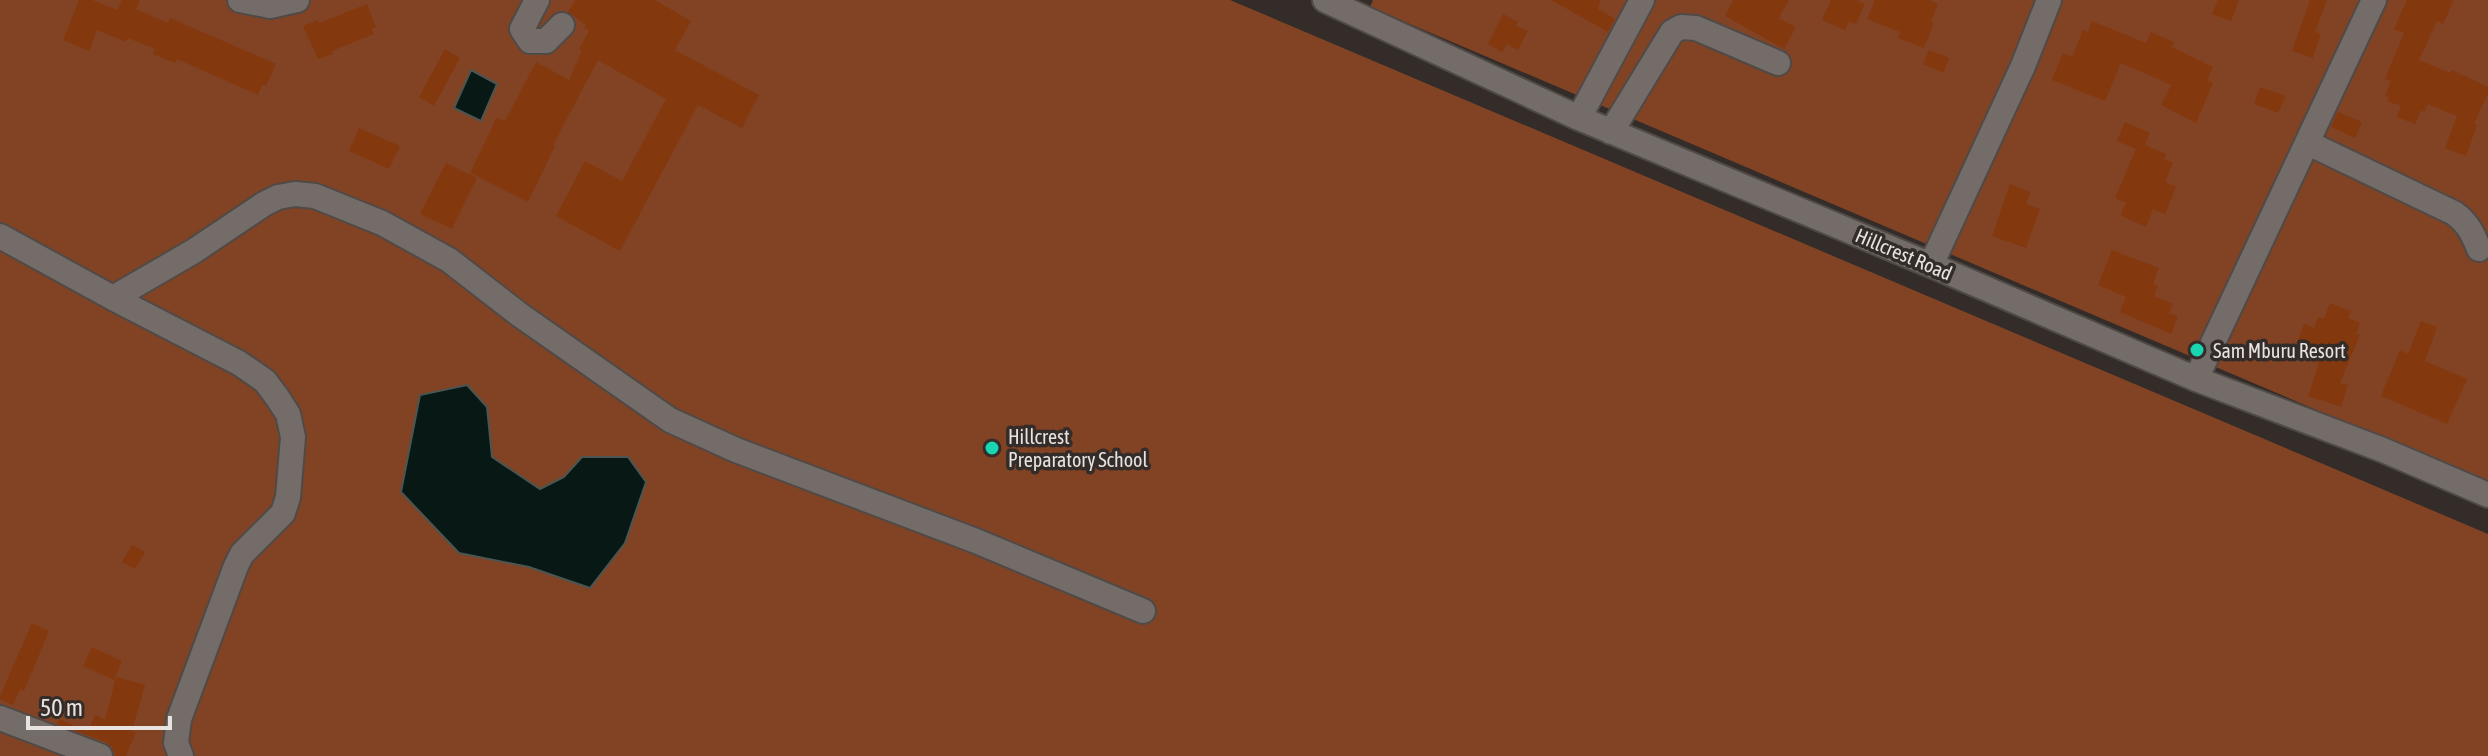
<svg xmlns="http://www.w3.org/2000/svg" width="2488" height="756" viewBox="0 0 2488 756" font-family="'Asap Condensed',sans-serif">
<rect width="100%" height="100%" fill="#332c29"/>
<path fill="#824325" d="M0,0H1230L2488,534V756H0Z
M1373,0H2488V483L1370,7Z"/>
<path fill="#081814" stroke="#4b5552" stroke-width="2" d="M471,70L497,84L481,121L454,108Z
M467,385L487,407L492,457L540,489L564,477L582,457H628L646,482L625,543L590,588L529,567L459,553L401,492L420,395Z"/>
<path fill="#83380d" d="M79,0H92L117,10L122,0H140L136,9L168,23L170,18L276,64L266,86L262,85L258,95L177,59L175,63L153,54L155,49L128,38L126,42L97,30L89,51L63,40Z
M575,0H655L691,21L675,50L759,95L742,128L698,105L620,251L556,216L585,161L622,181L666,99L598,60L553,145L555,146L528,202L470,173L497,117L505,121L536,62L569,80L582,51L579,49L589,31L584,28L586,25L568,12Z
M1551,0H1600L1598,9L1615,19L1608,32Z
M1733,0H1789L1779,18L1796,27L1784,49L1725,16Z
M1831,0H1856L1865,4L1856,24L1849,21L1845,30L1822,20Z
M1875,0H1929L1938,4L1931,21L1934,23L1924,48L1898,38L1900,32L1867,19Z
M2218,0H2239L2231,21L2212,14Z
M2310,0H2327L2315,32L2321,34L2313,58L2292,51Z
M2407,0H2454L2443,24L2437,21L2419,60L2450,73L2452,70L2488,87V93L2474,124L2477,125L2466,156L2445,148L2457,116L2428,104L2424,112L2421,110L2415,124L2397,117L2401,106L2387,101L2389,98L2385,96L2391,81L2385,79L2404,33L2394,29Z
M367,4L376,27L372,29L374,34L332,51L333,54L318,59L303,26L318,20L319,23Z
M1503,14L1518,22L1516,26L1528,31L1518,50L1507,44L1502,52L1488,44Z
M2092,21L2146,43L2151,32L2174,42L2172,47L2213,67L2207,80L2213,83L2196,123L2161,105L2171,85L2121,63L2105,101L2052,80L2063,53L2072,57L2083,30L2088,32Z
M445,49L460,58L434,106L419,97Z
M1929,50L1949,58L1943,73L1923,64Z
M2260,87L2286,96L2278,113L2254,104Z
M2338,112L2362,122L2355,138L2331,127Z
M2125,122L2150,133L2145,145L2166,154L2164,159L2173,163L2165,182L2176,187L2165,214L2153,209L2146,227L2120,215L2126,203L2115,198L2136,149L2117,141Z
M359,128L400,146L389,169L349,151Z
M446,163L477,178L452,229L420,214Z
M2010,184L2031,192L2026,204L2040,209L2026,248L1992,236Z
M2112,250L2159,268L2153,284L2158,286L2154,296L2173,304L2169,313L2178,316L2171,334L2120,312L2126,297L2098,285Z
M2330,303L2351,311L2348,318L2360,323L2356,334L2360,335L2340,383L2348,385L2341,407L2308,396L2319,363L2293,353L2304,324L2314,328L2318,317L2324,319Z
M2421,321L2437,327L2425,361L2467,379L2447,424L2381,396L2400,350L2408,354Z
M132,545L145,552L135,569L122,562Z
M32,623L49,631L24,691L20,689L13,705L0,699V696Z
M92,647L122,661L114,680L83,666Z
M116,677L145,685L132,731L136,732L126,756H115L112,747L106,742L57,724L59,719L88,732L95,715L105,720Z"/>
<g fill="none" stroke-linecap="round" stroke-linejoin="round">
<defs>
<path id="minor" d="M240,0L270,6L297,0
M537,0L522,29L530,41H546L562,25
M1325,0L1579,118L1931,265L2196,379L2383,450L2488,495
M1579,118L1642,0
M1611,132L1672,32L1681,27L1696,28L1778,63
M2308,143L2454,213C2468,223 2473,234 2479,249
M0,236L113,298L239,363L265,381L277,397L288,414L293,437L288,497L283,513L242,554L236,566L179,719L176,743L181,756
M1931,265L2023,66L2049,0
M113,298L194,251L264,204L278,197L295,194L315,196L382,223L449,260L520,315L670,420L736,450L976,541L1143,611
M2196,379L2374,0
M0,718L100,756"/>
</defs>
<use href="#minor" stroke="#504a47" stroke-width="28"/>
<use href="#minor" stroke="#746c68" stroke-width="24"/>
</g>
<g fill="#1ad5b2" stroke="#332c29" stroke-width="3">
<circle cx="2197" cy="350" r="8"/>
<circle cx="992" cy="448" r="8"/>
</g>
<g text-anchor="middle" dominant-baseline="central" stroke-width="7" stroke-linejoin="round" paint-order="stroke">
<g font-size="20" fill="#e8e3e1" stroke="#332c29">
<text transform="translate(1904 254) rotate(23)">Hillcrest Road</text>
</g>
<g font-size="20" fill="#e8e3e1" stroke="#332c29" text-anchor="start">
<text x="2213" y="350">Sam Mburu Resort</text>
<text x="1008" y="436">Hillcrest<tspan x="1008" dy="23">Preparatory School</tspan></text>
</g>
</g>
<path d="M28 716v12h142v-12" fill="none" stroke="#e8e3e1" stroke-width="4"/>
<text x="40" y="716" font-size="24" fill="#e8e3e1" stroke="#332c29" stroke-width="6" paint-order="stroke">50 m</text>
</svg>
